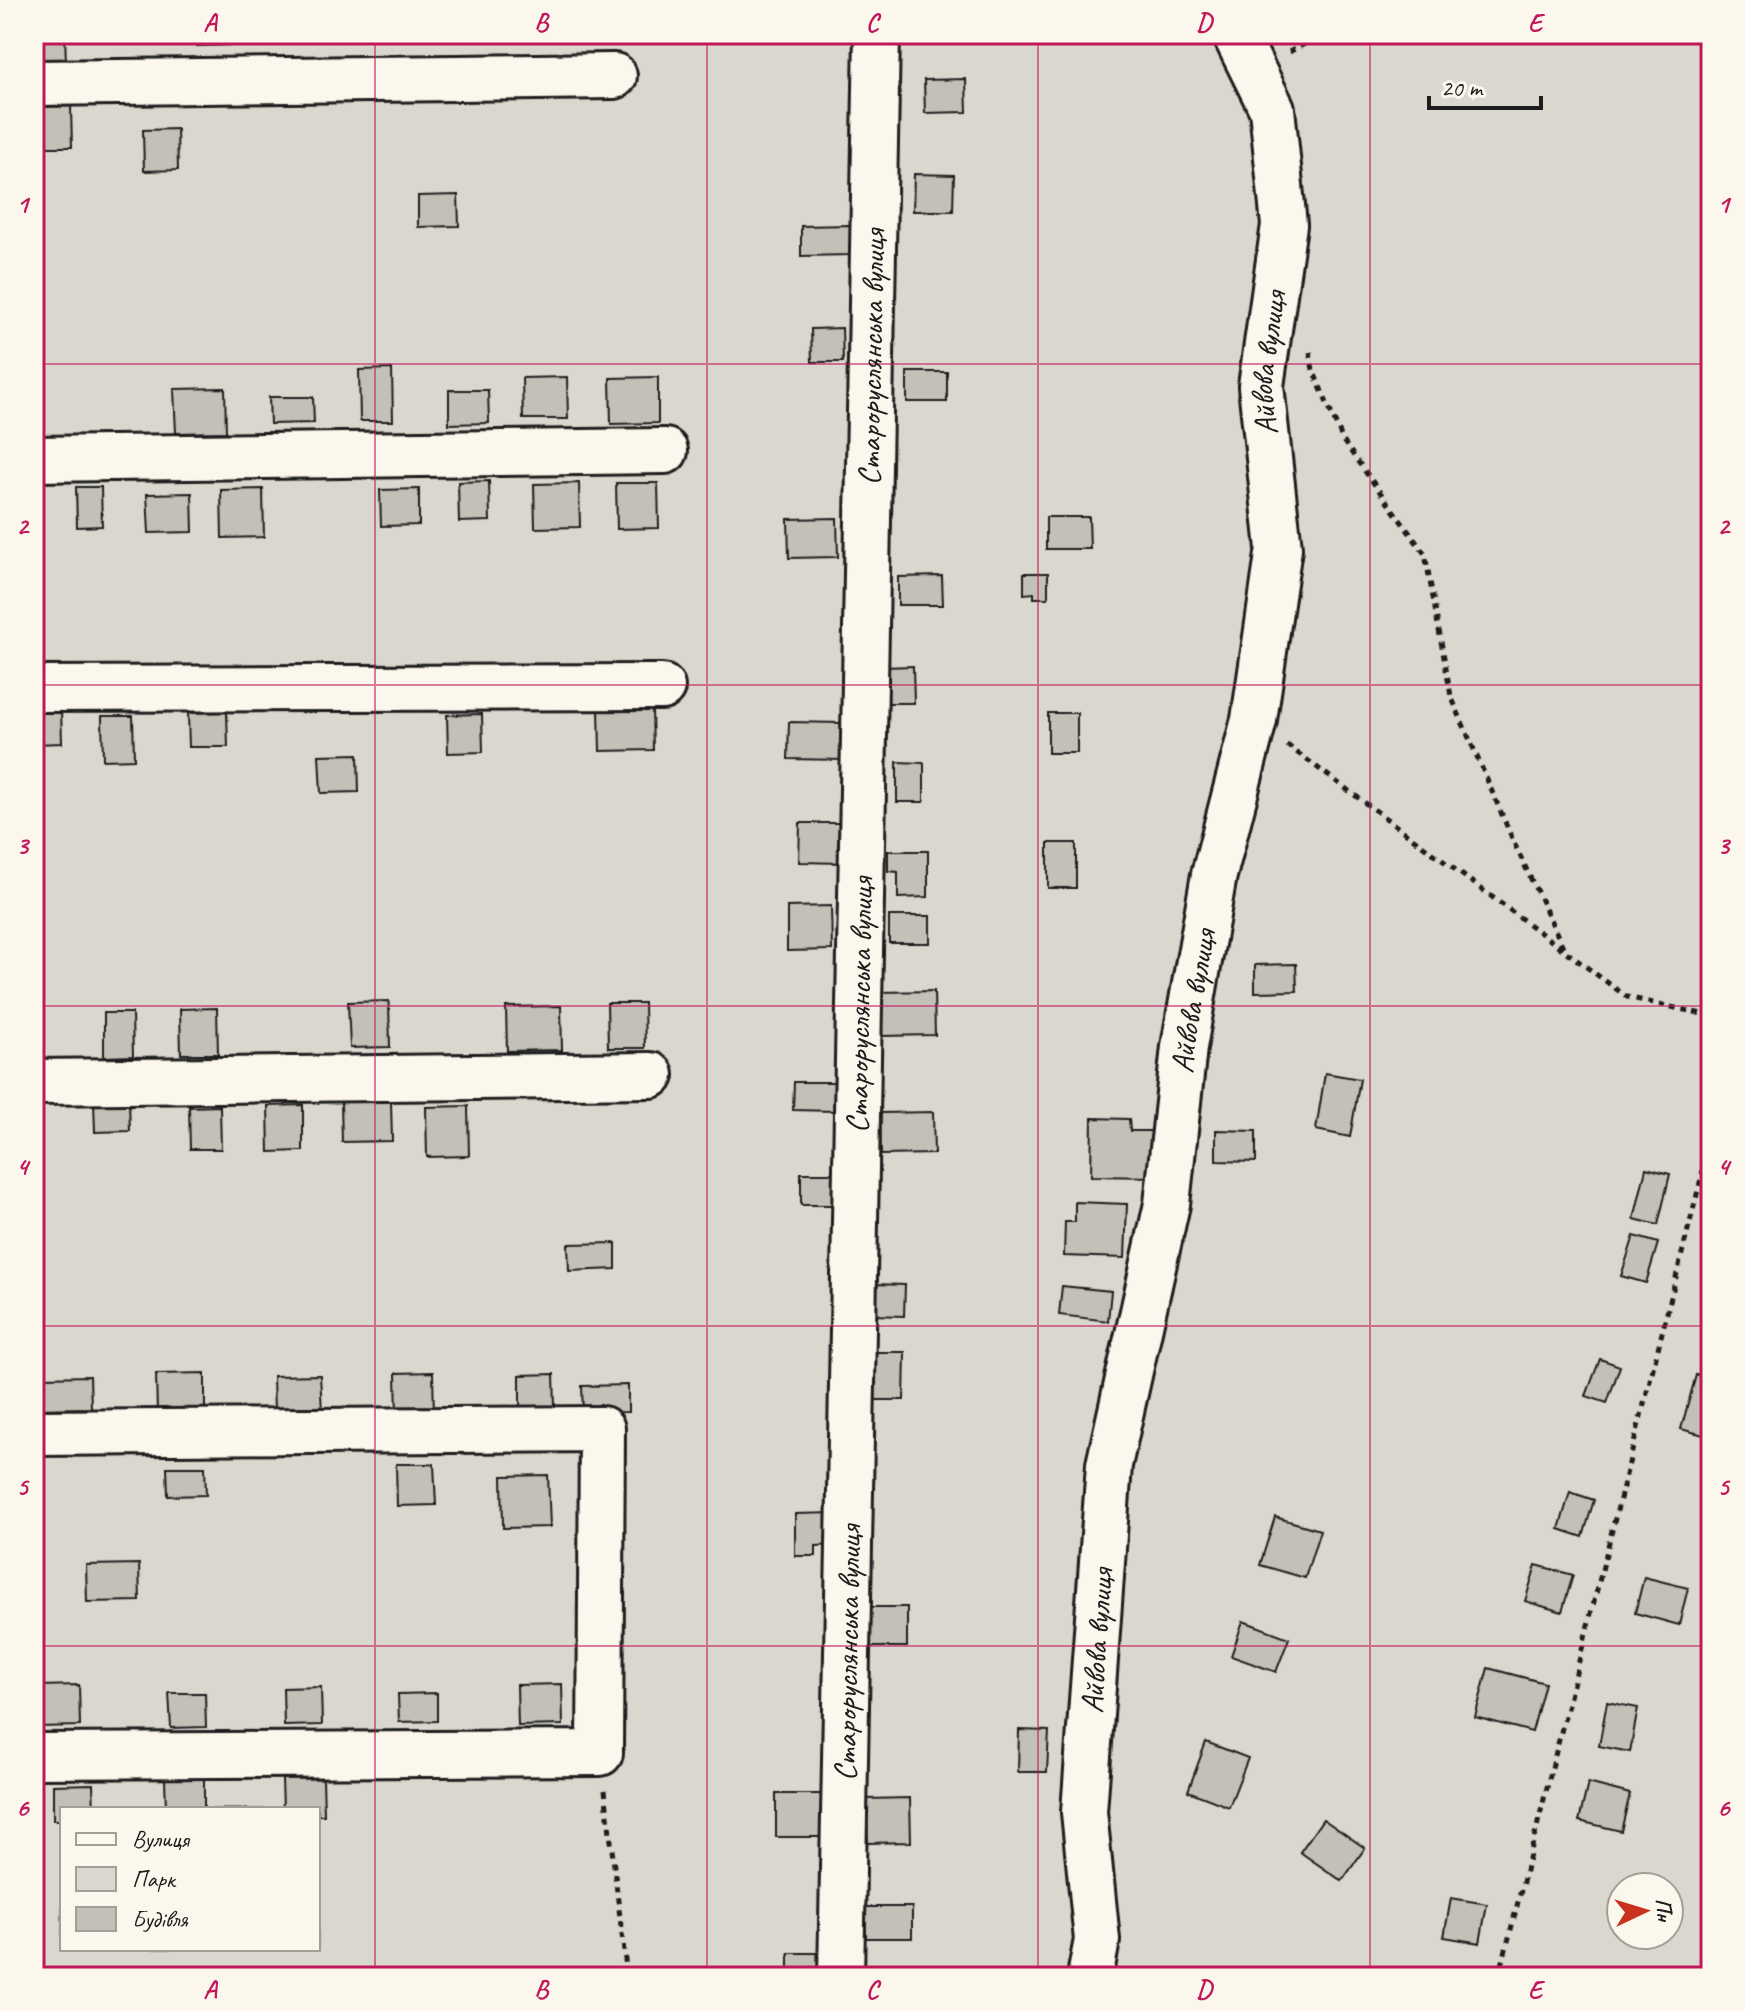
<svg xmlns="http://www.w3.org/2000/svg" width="1745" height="2011" viewBox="0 0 1745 2011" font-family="Caveat,sans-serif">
<rect width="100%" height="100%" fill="#fbf7ec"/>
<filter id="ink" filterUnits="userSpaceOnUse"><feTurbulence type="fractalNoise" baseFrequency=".0125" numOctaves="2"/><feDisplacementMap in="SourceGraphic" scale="16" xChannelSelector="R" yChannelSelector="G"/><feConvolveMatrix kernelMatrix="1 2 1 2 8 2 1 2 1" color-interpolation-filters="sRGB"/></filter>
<g filter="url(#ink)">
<path fill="#dad7ce" stroke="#7b7a75" stroke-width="2" fill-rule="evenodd" d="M34,34H1711V1977H34ZM62,1809H318V1949H62ZM1621,1887H1669V1935H1621Z"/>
<path fill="#c3c0b8" stroke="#1c1c1c" stroke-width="2" d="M36,34H65L66,63H37Z
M197,34H231V45L197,46Z
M966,79L967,112L925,113L924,80Z
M71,106L72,147H34V107Z
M177,129L178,170L144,171L143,130Z
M914,174L954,175L953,211H913Z
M458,195L459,226L418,227V196Z
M851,225V255L801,256V226Z
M842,328L843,362H812L811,329Z
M392,369L393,421H360L359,370Z
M907,372H947V402H907Z
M567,377L568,419H523L522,378Z
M658,377V423L611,424L610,378Z
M225,388L226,432L176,433L174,389Z
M449,390H488L489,423L449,424Z
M269,397H313L314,423L270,424Z
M489,481L490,521L459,522L458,482Z
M579,483L580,527L535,528L534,484Z
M616,483H658L659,528L617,529Z
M76,487H101L102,526L77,527Z
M263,489L264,537L222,538L221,490Z
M419,489V525L381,526L380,490Z
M192,493L193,532L149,533L147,494Z
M1046,517H1089L1090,549H1046Z
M837,518L838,557L789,558L788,519Z
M1024,573H1048V598H1034V593L1024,594Z
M942,576L943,605H898V577Z
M913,666L914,703H882V667Z
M61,709L62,743L34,744V710Z
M652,709L653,750L600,751L599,710Z
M227,712L228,747H189L188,713Z
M1048,713H1077V753H1048Z
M482,714L483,752L448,753L447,715Z
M102,716H133L134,759L103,760Z
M789,722L843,723V760L788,759Z
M358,754L359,792L321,793L319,755Z
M897,762L924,763V802H897Z
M800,823H843V863L799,862Z
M1048,843H1076V888H1048Z
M888,851H928V897L898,898V872L888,871Z
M831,906L832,950L787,951V907Z
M889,916H930V943H889Z
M1296,964L1297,991L1255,992V965Z
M934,991L935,1035L881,1036L879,992Z
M389,1001L390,1047L350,1048L348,1002Z
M607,1003H644L645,1048H608Z
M561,1006L562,1050L507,1051L506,1007Z
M217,1008L218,1054H181L180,1009Z
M104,1013H132L133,1056L104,1057Z
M1325,1073L1360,1079L1350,1137L1316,1130Z
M794,1082H835V1111L793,1110Z
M391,1101L392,1141L342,1142L341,1102Z
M94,1102H129L130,1131L95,1132Z
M303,1105V1151L269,1152L268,1106Z
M220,1106L221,1149H190L189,1107Z
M468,1106L469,1156L427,1157L426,1107Z
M933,1112L934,1154L881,1155L880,1113Z
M1092,1118L1129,1119L1130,1131H1155V1177L1091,1176Z
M1216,1130L1256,1131V1162L1216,1161Z
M1646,1168L1670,1174L1658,1225L1634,1219Z
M801,1173H838V1205H801Z
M1075,1202L1127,1204L1125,1258L1064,1256L1065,1222H1075Z
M1634,1236L1658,1243L1646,1283L1621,1276Z
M616,1243V1269L569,1271L568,1244Z
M873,1284L905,1285L904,1316L872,1315Z
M1062,1286L1111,1291L1108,1321L1059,1315Z
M872,1352H905L904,1400H872Z
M1600,1359L1620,1366L1607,1403L1586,1396Z
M433,1372L434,1416L397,1417L396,1373Z
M205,1373V1411L157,1412L156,1374Z
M554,1374L555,1406H520V1375Z
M320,1375L322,1411L274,1413L273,1376Z
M1696,1375L1711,1380V1437L1681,1429Z
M90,1376L91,1408L42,1409L41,1377Z
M628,1385V1412L583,1413L582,1386Z
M396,1464H434L436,1505L397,1506Z
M167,1467H205L206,1495L168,1496Z
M548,1475L550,1527L503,1528L502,1476Z
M1570,1492L1594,1500L1583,1537L1559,1529Z
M835,1513L836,1545L816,1546V1556H795V1514Z
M1275,1517L1320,1530L1305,1578L1260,1565Z
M139,1564L140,1601L87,1602L86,1565Z
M1536,1565L1573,1575L1562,1612L1525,1601Z
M1644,1577L1688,1588L1679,1625L1635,1613Z
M867,1607H907V1647H868Z
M1243,1621L1289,1638L1276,1672L1231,1656Z
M1488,1668L1545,1683L1532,1732L1475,1717Z
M562,1684L563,1725L518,1726L517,1685Z
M79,1685L80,1726L39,1727L38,1686Z
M321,1687L322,1725L284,1726L283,1688Z
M169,1693H205L206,1727L171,1728Z
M437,1693V1721L399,1722L398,1694Z
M1607,1702L1638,1708L1630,1752L1599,1746Z
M1019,1730L1049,1731L1047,1772H1018Z
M1206,1742L1248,1758L1229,1807L1188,1791Z
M204,1778V1809H166L165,1779Z
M323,1778L324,1815H318V1809H283L282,1779Z
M1588,1783L1630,1794L1621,1831L1579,1821Z
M93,1784L94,1809H62V1820H53V1785Z
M776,1794H829V1837H776Z
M910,1798L911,1842L868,1843L866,1799Z
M1323,1819L1365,1848L1342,1881L1300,1852Z
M1451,1898L1487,1904L1480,1943L1444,1937Z
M865,1907H912V1938H866Z
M789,1953H824V1977H789Z"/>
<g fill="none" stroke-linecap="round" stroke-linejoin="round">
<defs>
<g id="minor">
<path d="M34,83L614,76"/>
<path d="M34,459L665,451"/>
<path d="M34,689L662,687"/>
<path d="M34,1082L651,1075"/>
<path d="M34,1433L602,1429L600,1753L34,1756"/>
<path id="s1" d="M841,1977L877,34"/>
<path id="s2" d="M1090,1977L1097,1940L1084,1812L1109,1465L1167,1204L1184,1047L1214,875L1254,720L1279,548L1261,386L1284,225L1272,109L1235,34"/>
</g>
</defs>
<use href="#minor" stroke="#1c1c1c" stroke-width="50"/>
<path stroke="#1c1c1c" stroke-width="5" stroke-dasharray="6 6" stroke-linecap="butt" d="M1289,52L1324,34
M1310,352L1313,370L1343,441L1425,554L1451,696L1515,845L1565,951
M1287,745L1627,997L1711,1016
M605,1790L627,1977
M1499,1977L1711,1139"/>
<use href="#minor" stroke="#fbf7ec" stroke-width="44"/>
</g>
</g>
<path fill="none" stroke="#c2185b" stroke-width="2" stroke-opacity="0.55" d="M375,34V1977M707,34V1977M1038,34V1977M1370,34V1977M34,364H1711M34,685H1711M34,1006H1711M34,1326H1711M34,1646H1711"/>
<g text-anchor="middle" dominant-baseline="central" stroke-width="7" stroke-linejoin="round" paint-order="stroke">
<g font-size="32" fill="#1c1c1c" stroke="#fbf7ec">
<text stroke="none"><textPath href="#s1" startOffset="1620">Староруслянська вулиця</textPath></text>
<text stroke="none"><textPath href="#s2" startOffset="1634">Айвова вулиця</textPath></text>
<text stroke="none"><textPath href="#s2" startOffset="986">Айвова вулиця</textPath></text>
<text stroke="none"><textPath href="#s1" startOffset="972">Староруслянська вулиця</textPath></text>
<text stroke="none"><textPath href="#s2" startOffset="338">Айвова вулиця</textPath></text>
<text stroke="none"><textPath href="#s1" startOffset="324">Староруслянська вулиця</textPath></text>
</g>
</g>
<rect width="1745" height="2011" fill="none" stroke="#fbf7ec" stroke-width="88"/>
<rect x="60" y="1807" width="260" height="144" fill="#fbf7ec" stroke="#a29f99" stroke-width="2"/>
<rect x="76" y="1833" width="40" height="12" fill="#fbf7ec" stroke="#a29f99" stroke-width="2"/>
<text x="132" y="1847" font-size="24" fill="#1c1c1c">Вулиця</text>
<rect x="76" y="1867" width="40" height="24" fill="#dad7ce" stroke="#a29f99" stroke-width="2"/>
<text x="132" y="1887" font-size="24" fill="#1c1c1c">Парк</text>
<rect x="76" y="1907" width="40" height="24" fill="#c3c0b8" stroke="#a29f99" stroke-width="2"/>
<text x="132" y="1927" font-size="24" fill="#1c1c1c">Будівля</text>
<g transform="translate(1645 1911) rotate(86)"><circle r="38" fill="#fbf7ec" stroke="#a29f99" stroke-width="2"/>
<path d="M0-6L14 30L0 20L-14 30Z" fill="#c8321e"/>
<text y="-12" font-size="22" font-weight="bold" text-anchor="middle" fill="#1c1c1c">Пн</text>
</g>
<path d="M1429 96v12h112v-12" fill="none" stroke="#1c1c1c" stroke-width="4"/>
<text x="1441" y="96" font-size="24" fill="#1c1c1c" stroke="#fbf7ec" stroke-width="6" paint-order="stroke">20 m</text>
<rect x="44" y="44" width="1657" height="1923" fill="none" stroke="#c2185b" stroke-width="3"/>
<g font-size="26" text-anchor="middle" font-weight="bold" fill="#c2185b">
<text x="210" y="31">A</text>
<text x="541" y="31">B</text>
<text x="872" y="31">C</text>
<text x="1204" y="31">D</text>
<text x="1535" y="31">E</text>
<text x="22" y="213">1</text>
<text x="1723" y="213">1</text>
<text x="22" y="534">2</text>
<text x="1723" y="534">2</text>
<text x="22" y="854">3</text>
<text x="1723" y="854">3</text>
<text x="22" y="1175">4</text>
<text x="1723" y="1175">4</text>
<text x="22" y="1495">5</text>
<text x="1723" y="1495">5</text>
<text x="22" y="1816">6</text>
<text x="1723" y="1816">6</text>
<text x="210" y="1998">A</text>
<text x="541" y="1998">B</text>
<text x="872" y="1998">C</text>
<text x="1204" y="1998">D</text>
<text x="1535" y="1998">E</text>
</g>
</svg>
